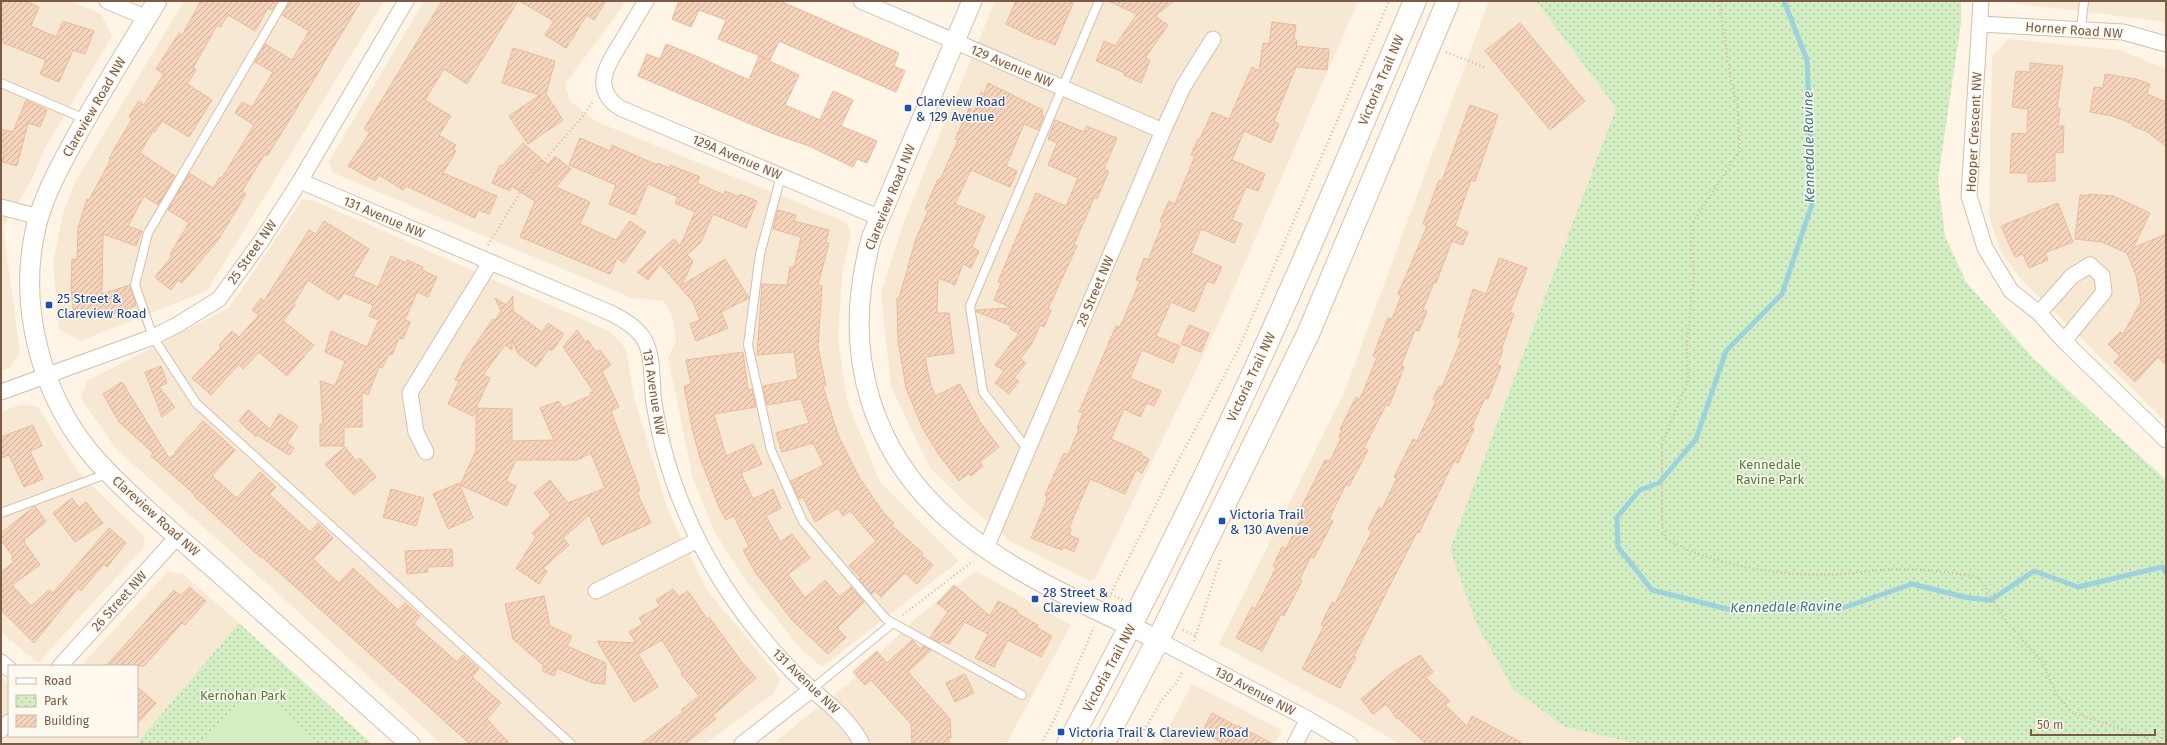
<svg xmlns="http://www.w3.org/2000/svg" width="2167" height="745" viewBox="0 0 2167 745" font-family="'Fira Sans',sans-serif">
<defs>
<pattern id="park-dots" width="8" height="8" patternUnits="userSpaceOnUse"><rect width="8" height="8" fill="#d3eec3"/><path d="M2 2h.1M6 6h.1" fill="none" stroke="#b0c4a0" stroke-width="1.8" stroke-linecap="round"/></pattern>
<pattern id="building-hatch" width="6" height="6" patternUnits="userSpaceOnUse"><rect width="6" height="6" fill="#f6d4bb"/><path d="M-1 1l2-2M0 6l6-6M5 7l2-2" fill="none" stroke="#ccaf9a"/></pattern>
</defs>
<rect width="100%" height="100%" fill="#fef5e6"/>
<path fill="#f7e8d4" d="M1,1H70L101,14L112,36L45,148L31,181L3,227L20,353L10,368L1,370Z
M184,1H384L207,291L80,341L59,329L53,262L63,214L75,182Z
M424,1H627L565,84L570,101L597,122L846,222L851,233L842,274L838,340L847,401L880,482L959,561L822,667L802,650L749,585L716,535L693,479L668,358L676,341L672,315L663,301L632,298L333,173L329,161Z
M995,1H1358L1216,329L1095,579L1089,581L1012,542L970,507L930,468L891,387L881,293L904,221Z
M1489,1H1536L1616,108L1450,550L1565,727L1640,744H1400L1349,714L1219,644L1344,393Z
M2006,1H2166V22L2006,2Z
M2008,39L2120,50L2166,69V422L2020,278L2000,250L1989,216L1992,57Z
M302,200H312L390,234L611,332L626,349L634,397L667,508L706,589L781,679L773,694L705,744H441L293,607L116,449L81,398L87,381L229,308Z
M23,404L38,407L78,472L144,536V547L38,663L1,632V412Z
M168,571L183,574L239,623L136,744H1V677L9,684V736H137V666H81Z
M976,571L1071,625L1006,744H772L849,683L917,617Z
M1192,684L1282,730L1274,744H1160Z"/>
<path fill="url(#park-dots)" d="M1536,1H1961V23L1938,179L1945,236L1966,282L2033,358L2166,480V744H1966L1960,736L1947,744H1640L1565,727L1513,689L1476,623L1450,549L1616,108Z
M239,623L372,744H136Z"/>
<path fill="#d3eec3" d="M256,685L318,744L201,743Z"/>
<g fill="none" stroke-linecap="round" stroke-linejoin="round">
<path stroke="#9dd2dd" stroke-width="5" d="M1784,1L1807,60L1813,201L1782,294L1726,351L1696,439L1659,483L1640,490L1617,517L1618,547L1652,590L1731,610L1840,609L1912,584L1969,598L1991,600L2034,571L2078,587L2162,567L2166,573"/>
</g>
<path fill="url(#building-hatch)" stroke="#ebba9a" d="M1,1H25L39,7L31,26L56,37L63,21L94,31L85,54L73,50L59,82L40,74L46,60L1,42Z
M201,1H278L272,10L268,8L255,31L228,15L220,27L217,25L193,68L196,70L187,84L212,100L202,116L189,137L162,121L155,132L153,131L140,153L175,176L158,205L144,196L128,226L142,231L136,246L103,234L102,294L130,285L136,306L115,313L74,317L71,287L72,259L77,260L78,228L87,199L89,200L111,159L109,158L132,119L129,116L139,101L144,105L164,74L156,69L179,33L182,35Z
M289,1H361L295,111L267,156L265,154L242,191L246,194L218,240L182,283L178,280L171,290L155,277L172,256L170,254L189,223L168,210L189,173L213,188L220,177L222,178L254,125L235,113L242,102L252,107L273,72L255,62L265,44L292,60L309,31L282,15Z
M442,1H518L467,84L444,69L425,100L451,116L439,135L456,145L453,149L456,151L443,173L497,196L489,214L478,210L475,218L406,186L403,190L379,175L375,181L348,166L370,132L364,129Z
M519,1H606L594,20L587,15L566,48L545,35L554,21Z
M679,1H780L899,53L894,66L905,71L896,92L779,41L770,60L718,39L726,20L699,10L691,27L672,19Z
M1016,1H1074L1055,45L1040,38L1039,40L1006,24Z
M1108,1H1174L1155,16L1168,25L1145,58L1150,60L1141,83L1124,75L1125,73L1096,61L1104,41L1115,46L1137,14Z
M1272,22L1296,25L1294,39L1297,40L1296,46L1329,49L1327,70L1296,67L1274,121L1279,124L1271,143L1244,131L1232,160L1265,174L1258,191L1246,187L1232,220L1242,224L1234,243L1201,229L1191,253L1222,267L1214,284L1207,281L1194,312L1171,302L1156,336L1180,346L1173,363L1142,350L1130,378L1161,391L1154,406L1147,403L1140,417L1124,409L1111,439L1142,453L1141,455L1149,459L1142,473L1136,470L1125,494L1090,479L1069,528L1071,529L1069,535L1079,539L1074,552L1063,547L1062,550L1031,538L1046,502L1047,496L1045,495L1064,453L1068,455L1079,429L1077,428L1083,413L1079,412L1116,326L1120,327L1140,281L1136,280L1144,258L1148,260L1163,223L1160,221L1169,201L1175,204L1195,156L1191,155L1198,139H1200L1212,112L1229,119L1252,67L1259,71L1263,43L1269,44Z
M1520,23L1585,101L1550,130L1485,51Z
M666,44L696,56L749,80L759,56L799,75L785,105L820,120L833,91L853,100L841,126L877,141L867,163L857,159L853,167L809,146L774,134L638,76L647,54L660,59Z
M513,48L555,61L546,94L563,120L528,144L509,116L540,95L502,83Z
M2030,63L2063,66L2057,108H2060L2058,126H2064L2063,153L2055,152V181L2028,182V173H2010L2012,133L2027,134L2028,109L2012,107L2016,71L2030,72Z
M2105,74L2136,79L2150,84L2147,94L2166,102V146L2146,131L2132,126L2133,124L2112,116L2090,112L2094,87L2103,88Z
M988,83L1043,110L1041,114L1044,116L1038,130L1024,124L1006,166L1017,171L1010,187L971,170L955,204L985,216L972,247L979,251L971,268L963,264L955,285L938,278L937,313H949L954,353L925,357L930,382L935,396L960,384L980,422L999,447L980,462L983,466L971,476L969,473L959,481L939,455L923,429L906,388L898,341L897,298H899L916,239L928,211L925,209L938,179L940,180L958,140L955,139L969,108L974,111L981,92L984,94Z
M26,100L47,110L40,127L28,123L17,166L2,162L4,153L1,152V129L13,132Z
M1470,105L1498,115L1475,181L1471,180L1455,226L1468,232L1463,245L1452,241L1436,283L1434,282L1423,309L1427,311L1419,331L1415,330L1401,366L1404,367L1389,406L1386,405L1364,448L1368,450L1349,486L1346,484L1329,519L1333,521L1314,558L1311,556L1300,579L1302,581L1284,616L1281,614L1262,651L1236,638L1252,607L1255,609L1276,568L1273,566L1282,547L1286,549L1306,508L1302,506L1325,460L1330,461L1341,438L1339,437L1342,430L1340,429L1356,397L1360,399L1377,358L1373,356L1388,318L1392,319L1401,296L1398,294L1422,238L1427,226L1423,224L1439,180L1442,181Z
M1055,120L1084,132L1086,126L1117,138L1104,169L1109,171L1097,199L1094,198L1074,245L1077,246L1048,309L1051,310L1044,327L1040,325L1031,345L1020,359L1026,363L1014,378L1019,381L1009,394L995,383L1004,371L995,365L1019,333L1010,329L1012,326L977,312L976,310L1012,308L994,300L1001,283L998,282L1012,248L1036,193L1066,206L1078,178L1048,165L1057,143L1048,139Z
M580,138L610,151L612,145L657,165L658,163L669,168L670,165L700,177L697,183L724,195L725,191L739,197L740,194L757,201L746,228L713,214L701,242L687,255L693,261L682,285L725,259L749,298L721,312L728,328L696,341L690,324L700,320L693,302L660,264L648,280L637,272L674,239L680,246L695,212L675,203L678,197L648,184L635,215L609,204L616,185L569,165Z
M523,143L548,165L555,156L571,169L556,187L590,202L580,224L616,240L630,221L646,232L624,263L617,258L610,274L520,237L535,201L511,186L510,191L492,183L500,165L502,166Z
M2089,194L2113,196L2150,213L2133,248L2166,234V365L2158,357L2135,382L2114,362L2120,356L2108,344L2120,332L2123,334L2141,302L2136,275L2127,253L2102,242L2075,239L2080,195L2089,196Z
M2058,203L2073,242L2045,253L2048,260L2029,268L2023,254L2015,257L2001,226Z
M778,210L796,215L794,221L829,230L826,243H829L818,285L822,286L818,347L826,386H823L838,435L859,477L883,512L894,523L891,525L923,553L921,555L933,565L917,584L905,573L881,597L875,591L872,594L859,579L861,578L849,566L876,541L850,511L843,516L838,508L815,522L803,497L799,499L793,486L791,481L824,465L813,443L782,452L776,433L809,423L801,399L767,405L763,386L798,379L794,352L757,355L762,284L787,285L790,267H794L801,237L773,229Z
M324,221L369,249L353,276L378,287L391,256L406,263L407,260L423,267L422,270L437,277L428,297L417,292L405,320L410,322L403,339L399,338L392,355L389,354L382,368L379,367L368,395L362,392V427H344V446H320V424H323L320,381L335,386L345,361L325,352L331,331L367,347L379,320L369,316L373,305L344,293L339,300L308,280L294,303L295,305L283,321L314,345L287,376L259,352L243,369L239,364L211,395L192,378L221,348L219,345L232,331L239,337L259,315L252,310L261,298L264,301L309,230L316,234Z
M1499,258L1527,268L1510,312L1514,314L1501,350H1503L1497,365L1501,366L1488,399L1485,398L1471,428L1474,429L1458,463L1454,461L1419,533L1417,532L1354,656L1356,657L1340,688L1302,669L1324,626L1321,625L1332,602L1335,604L1372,531L1368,529L1379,507L1382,509L1397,478L1394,477L1413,439L1417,441L1436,401L1433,399L1439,386L1442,387L1462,338L1458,337L1473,289L1486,294Z
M513,296V311L542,332L548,323L564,334L552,351L549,349L536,367L518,354L512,340V350L505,345L483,375L490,378L476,408L512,409V441L554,440L540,408L559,401L562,408L591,395L590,393L594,392L563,347L577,330L585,342L588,340L596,352L600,350L611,365L602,371L619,407L611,411L640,490L637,492L651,523L602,545L589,515L563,538L569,545L543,568L547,571L539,584L516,568L536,537L532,533L551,515L534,493L550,480L568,503L605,488L591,453L577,460H516L506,481L516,486L507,506L460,485L476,451V410L473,416L448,404L459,381L455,380L464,361L493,319L495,320L501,311L495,298L506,305Z
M1189,325L1209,333L1201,352L1181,344Z
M743,352L748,390L752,389L756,407L714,414L726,456L753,444L762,464L741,473L753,499L773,489L781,508L766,516L780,542L792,534L810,558L788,574L805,598L825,580L840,597L851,587L864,602L837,628L846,637L828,654L792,620L755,572L743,550L749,547L734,516L726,520L719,507L700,458L692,428L684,386L691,384L686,360Z
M161,366L167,383L159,387L175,407L162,417L145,372Z
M122,382L169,458L176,454L175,452L203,421L235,450L212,476L237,498L260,472L276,487L269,494L310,532L318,523L333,538L313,559L339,583L353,568L398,610L405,603L420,616L414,624L457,662L463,655L479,669L472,677L501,703L487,719L510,744H470L262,557L261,558L194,496L195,495L151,456L153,453L119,422L103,394Z
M248,410L270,429L279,414L298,426L287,443L294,448L289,455L257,435L256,437L239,421Z
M33,425L42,446L30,451L43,479L24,487L9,455L1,458V437Z
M345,447L356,461L360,458L376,477L354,495L325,464Z
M459,483L473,518L448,529L433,494Z
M391,489L424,498L416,526L383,517Z
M72,498L79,508L86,502L103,523L75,542L53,513Z
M35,506L46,522L25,539L24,542L40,565L12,585L31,606L49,590L53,593L109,528L126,543L107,567L104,564L81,591L78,588L34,643L1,610V572L14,562L11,559L13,557L1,540V533Z
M452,549L453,566L427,567L428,572L407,574L405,551Z
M954,585L990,616L998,601L1018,611L1017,613L1038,625L1036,627L1052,636L1041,657L1008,640L994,667L975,658L988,634L965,622L949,644L942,641L940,643L930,637L948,612L937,603Z
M189,587L206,601L185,625L182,623L144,666H106L174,590L181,596Z
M673,589L679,597L688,591L707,619L709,617L741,661L756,678L713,715L716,719L685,744H641L683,712L681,710L699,696L681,674L682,672L662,640L638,654L658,687L634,702L597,641L636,643L629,632L643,624L639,618L660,606L656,600Z
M544,596L550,626L572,636L567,646L606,663L605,684L592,683L557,668L554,676L542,671L544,666L513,639L505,604Z
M912,640L921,650L923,646L931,650L908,672L950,719L951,738H949V744H912L911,724L871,680L865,685L853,672L877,651L887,663Z
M1420,655L1433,672L1426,678L1450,701L1445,705L1467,726L1472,716L1524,744H1426L1398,718L1397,719L1386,704L1373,714L1361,699L1393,672Z
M965,674L974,693L955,702L946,683Z
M137,687L156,703L137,724Z
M1212,713L1238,727L1239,726L1273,744H1224L1202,732Z"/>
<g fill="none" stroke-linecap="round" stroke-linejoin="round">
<defs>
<path id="service" d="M284,1L148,233L135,285L153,337L196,403L571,744
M2081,29L2084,1
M1,83L85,119
M781,176L760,254L748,345L771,450L803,522L886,619L1022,695
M1028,450L983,392L970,306L1099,1
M1,513L109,473
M811,690L893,623"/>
<path id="minor" d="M107,1L147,18
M646,1C638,14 630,28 622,41C608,64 590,88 620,108L880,218
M861,1L1163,131
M1981,1L1969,196L1985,248L2011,291L2039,313L2064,341L2166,440
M1980,24L2123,32L2166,44
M300,181L613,314C625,321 638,328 645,341C654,359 651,383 654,403C660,440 670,477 685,511C710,571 747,624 792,671C815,695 845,712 861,742
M1,207L39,217
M2039,313L2072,276L2090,265L2102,276L2104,292L2064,341
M1,392L153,337L177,325L219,299L262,240L300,181L406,1
M426,452L416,432L410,393L490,263
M986,548L1163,131L1183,87L1213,39
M596,591L698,540
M1158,640L1308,719L1350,744
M1,662L9,669
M60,666L178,536
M1,730L9,722
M742,744L811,690
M1295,744L1308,719"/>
<path id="tertiary" d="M157,1C128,49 98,96 71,146C57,172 43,198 36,227C17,308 42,400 98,462C138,505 186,543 229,582C289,636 350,690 410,744
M972,1L872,236C839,352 870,459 965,533C1023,579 1093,607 1158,640"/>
<path id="secondary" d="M1068,744C1143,606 1212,466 1276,323C1324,216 1369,108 1415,1
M1103,744L1158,640L1308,334L1448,1"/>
</defs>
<use href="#service" stroke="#d4bfad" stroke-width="10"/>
<use href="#minor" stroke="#d4bfad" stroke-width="17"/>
<use href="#tertiary" stroke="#d4bfad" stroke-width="21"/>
<use href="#secondary" stroke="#d8bfaa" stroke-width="24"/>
<path stroke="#dcb79e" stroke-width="2.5" stroke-dasharray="1 3" stroke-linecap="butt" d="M1719,1L1731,80L1738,110L1740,150L1693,222L1691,246L1694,274L1687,343L1688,381L1662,444V525L1666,539C1713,565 1770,574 1822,575C1846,575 1871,570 1895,569C1922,569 1953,572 1979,578L2006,621L2043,663L2056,694L2072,712L2147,738L2153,744
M1446,52L1486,68
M488,245L530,177L583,116L593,101
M1111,594L1123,600
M1109,597L1179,459L1237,352L1389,1
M903,615L973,561
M1183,630L1196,636
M1194,641L1221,558
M1041,744L1055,718L1094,627
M1136,744L1161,701L1177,682L1183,670
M2155,744L2166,730"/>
<use href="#service" stroke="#fff" stroke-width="8"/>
<use href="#minor" stroke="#fff" stroke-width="15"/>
<use href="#tertiary" stroke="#fff" stroke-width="19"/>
<use href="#secondary" stroke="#fff" stroke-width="22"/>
</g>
<g fill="#1a4fb4" stroke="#fff9ef" stroke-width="1.5">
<rect x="904" y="104" width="8" height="8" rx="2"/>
<rect x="45" y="301" width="8" height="8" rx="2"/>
<rect x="1218" y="517" width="8" height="8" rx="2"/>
<rect x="1031" y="595" width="8" height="8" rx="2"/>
<rect x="1057" y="728" width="8" height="8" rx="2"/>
</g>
<g text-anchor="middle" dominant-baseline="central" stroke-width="3" stroke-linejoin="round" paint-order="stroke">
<g font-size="13" fill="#7b5b48" stroke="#fff9ef">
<text transform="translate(2074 30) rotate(4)">Horner Road NW</text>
<text transform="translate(1012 66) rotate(23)">129 Avenue NW</text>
<text transform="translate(1381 80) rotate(-67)">Victoria Trail NW</text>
<text transform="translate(94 107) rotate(-60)">Clareview Road NW</text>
<text transform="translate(1974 132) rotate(-87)">Hooper Crescent NW</text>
<text transform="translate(737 157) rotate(23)">129A Avenue NW</text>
<text transform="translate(890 197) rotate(-68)">Clareview Road NW</text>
<text transform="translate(384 217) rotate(23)">131 Avenue NW</text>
<text transform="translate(252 252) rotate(-55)">25 Street NW</text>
<text transform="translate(1095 291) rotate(-67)">28 Street NW</text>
<text transform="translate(1251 377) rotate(-65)">Victoria Trail NW</text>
<text transform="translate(654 392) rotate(81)">131 Avenue NW</text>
<text transform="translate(156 516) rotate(42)">Clareview Road NW</text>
<text transform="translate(119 601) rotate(-48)">26 Street NW</text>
<text transform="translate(1109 668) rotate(-62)">Victoria Trail NW</text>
<text transform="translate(806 681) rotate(44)">131 Avenue NW</text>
<text transform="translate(1255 691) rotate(28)">130 Avenue NW</text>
</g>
<g font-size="13" fill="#164399" stroke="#fff9ef" text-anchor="start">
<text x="916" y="101">Clareview Road<tspan x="916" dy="15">&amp; 129 Avenue</tspan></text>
<text x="57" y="298">25 Street &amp;<tspan x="57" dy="15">Clareview Road</tspan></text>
<text x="1230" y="514">Victoria Trail<tspan x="1230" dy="15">&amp; 130 Avenue</tspan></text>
<text x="1043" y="592">28 Street &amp;<tspan x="1043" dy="15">Clareview Road</tspan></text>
<text x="1069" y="732">Victoria Trail &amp; Clareview Road</text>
</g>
<g font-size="13" fill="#4d7b3c" stroke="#fff9ef">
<text x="1770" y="464">Kennedale<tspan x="1770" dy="15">Ravine Park</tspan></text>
<text x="243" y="695">Kernohan Park</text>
</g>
<g font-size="14" font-style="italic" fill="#3c7b89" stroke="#fff9ef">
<text transform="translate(1809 147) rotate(-91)">Kennedale Ravine</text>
<text transform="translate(1786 607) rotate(-1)">Kennedale Ravine</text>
</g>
</g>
<rect width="2167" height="745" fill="none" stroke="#7b5b48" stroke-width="4"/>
<rect x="8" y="665" width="130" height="72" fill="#fff9ef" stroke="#cabaac"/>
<rect x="16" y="678" width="20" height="6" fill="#ffffff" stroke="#cabaac"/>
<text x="44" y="685" font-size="12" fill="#7b5b48">Road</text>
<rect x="16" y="695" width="20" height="12" fill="url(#park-dots)" stroke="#cabaac"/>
<text x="44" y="705" font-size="12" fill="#7b5b48">Park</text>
<rect x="16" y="715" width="20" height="12" fill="url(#building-hatch)" stroke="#cabaac"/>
<text x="44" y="725" font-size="12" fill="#7b5b48">Building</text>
<path d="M2031 729v6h124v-6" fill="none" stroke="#7b5b48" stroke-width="2"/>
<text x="2037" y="729" font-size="12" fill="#7b5b48" stroke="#fff9ef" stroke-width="3" paint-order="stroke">50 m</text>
</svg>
